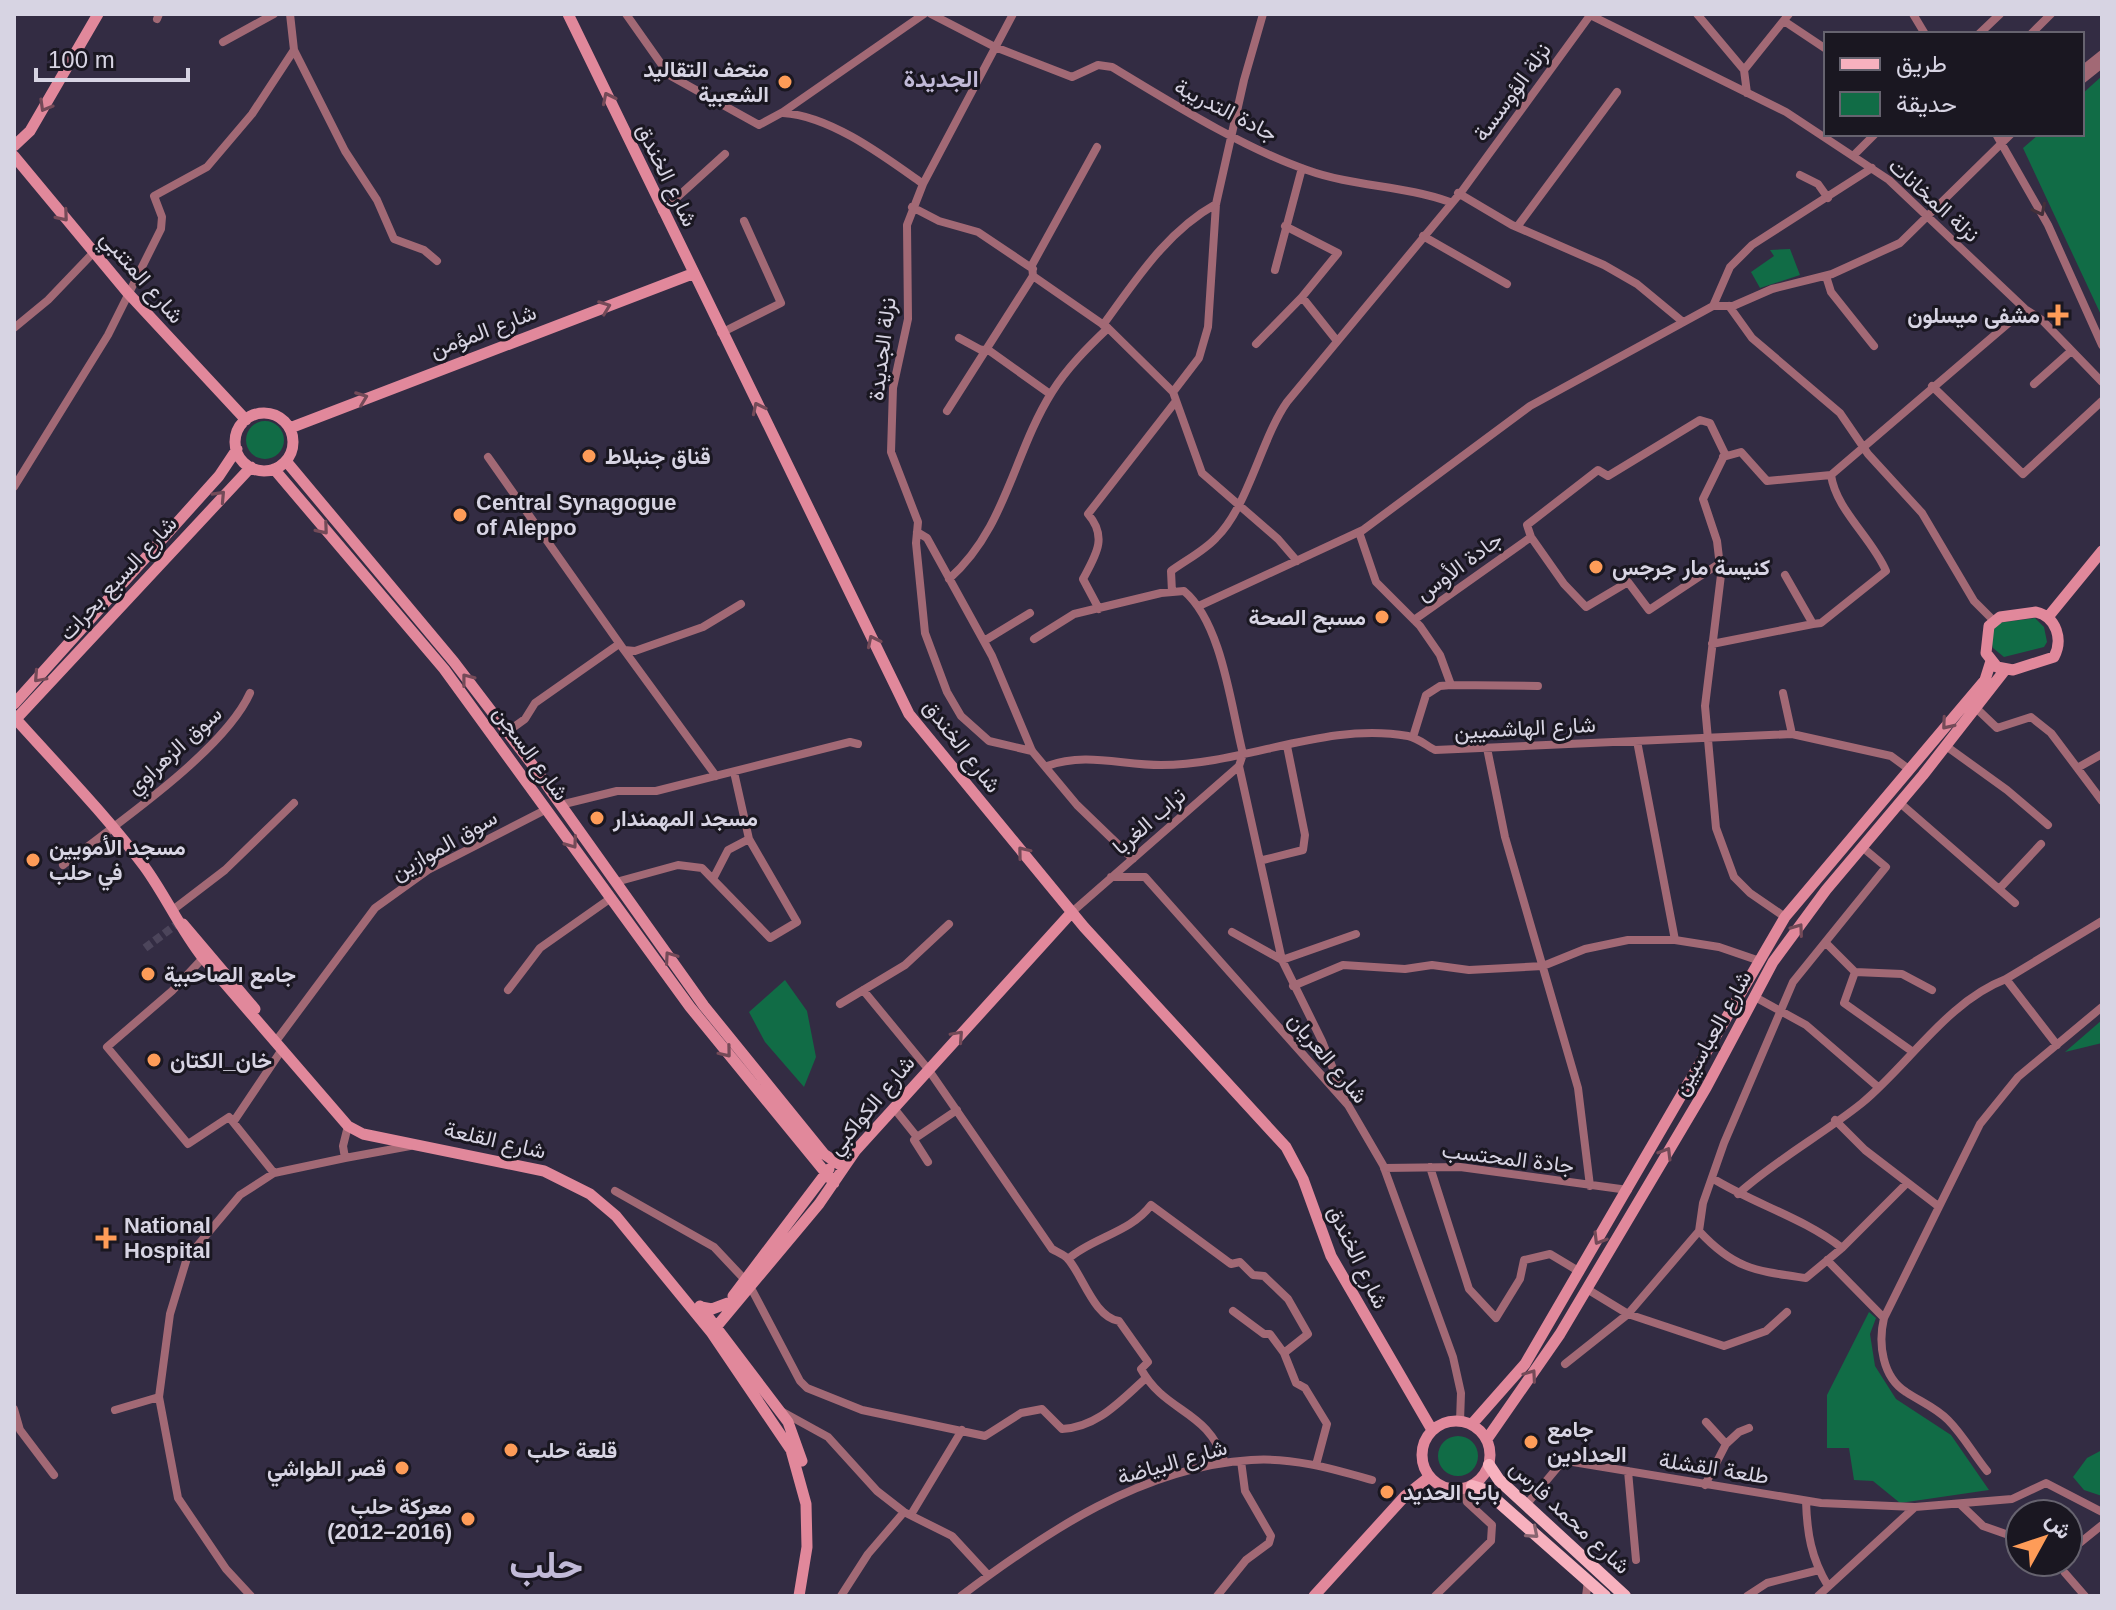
<svg xmlns="http://www.w3.org/2000/svg" width="2116" height="1610" viewBox="0 0 2116 1610" font-family="Helvetica,Vazirmatn,sans-serif">
<rect width="100%" height="100%" fill="#332c43"/>
<path fill="#116c46" d="M2102,76V317L2023,148L2039,134H2082V94Z
M1790,249L1800,275L1760,288L1751,272L1774,256L1770,250Z
M246 440a19 19 0 1 1 38 0a19 19 0 1 1-38 0Z
M2035,618L2044,627L2047,642L2044,647L2004,657L1993,648L1990,636L1997,623Z
M785,980L807,1011L816,1057L804,1087L765,1042L749,1012Z
M2102,1020V1043L2065,1052Z
M1869,1312L1876,1318L1870,1334L1875,1366L1896,1399L1951,1435L1989,1490L1900,1503L1873,1481L1854,1480L1849,1448H1827V1395Z
M1438 1456a20 20 0 1 1 40 0a20 20 0 1 1-40 0Z
M2102,1450V1496L2084,1490L2073,1477L2087,1458Z"/>
<g fill="none" stroke-linecap="round" stroke-linejoin="round">
<path stroke="#4c455b" stroke-width="8" stroke-dasharray="8 4" stroke-linecap="butt" d="M145,948L181,921"/>
<path stroke="#a26975" stroke-width="8" d="M626,14L669,75L759,125L783,112L924,14
M931,14L995,47L1072,77L1098,65L1112,67C1170,102 1243,148 1307,170C1354,187 1403,185 1450,202
M1013,14L923,184L907,225L908,319L893,388L891,452L918,522L916,543L925,633L947,692L961,716L989,741L1032,751
M1588,14L1786,112L1889,180L2025,309L2042,320L2102,382
M1697,14L1744,70L1747,93
M1913,14L1925,34
M157,19L159,14
M1784,21L1826,49
M1979,34L2000,14
M2031,34L2051,14
M223,42L274,14
M294,50L345,151L377,200L394,239L424,250L437,261
M1744,70L1789,14
M2082,70L2102,54
M2082,80L2102,64
M783,113C831,116 885,157 923,184
M1996,134L2048,225L2102,345
M1853,156L1875,134
M1872,168L1752,245L1730,267L1713,306H1733L1772,289L1832,274L1900,243L2011,134
M1800,175L1818,184L1828,198
M1458,193L1512,225L1604,265L1637,284L1683,322
M912,207L939,221L978,232L1033,269
M662,211L725,154
M1285,226L1338,253L1302,297L1337,341
M1517,227L1617,92
M1423,236L1507,284
M1275,270L1302,168
M1033,276L1108,328L1173,392L1202,473L1278,539L1297,561
M1826,276L1831,292L1874,346
M1729,306L1752,338L1840,413L1868,454L1922,513L1974,601L1994,621
M1103,325C1136,280 1166,232 1216,204
M14,328L48,300L94,252
M721,333L781,303L744,221
M959,338L981,350L987,349L1050,394
M1256,344L1302,297
M2034,384L2070,352
M1932,386L2023,474L2102,401
M1173,392L1199,358L1208,327L1216,204L1244,80L1263,14
M947,411L1033,276L1032,265L1097,147
M488,457L624,650L635,651L703,627L741,604
M1723,457L1741,452L1767,481L1831,475C1836,510 1872,538 1886,571L1821,623L1813,624
M1831,475L2025,309
M14,487L108,335L161,229L162,217L154,196L207,167L252,114L294,50L290,14
M917,532L927,538L992,656L1032,751L1077,805L1133,859
M1359,532L1376,582L1420,626L1440,655L1451,685L1538,686
M1531,537L1564,584L1586,607L1628,582L1649,610L1720,563
M949,579C1006,529 1013,454 1052,392C1067,368 1087,348 1108,328
M1172,592L1171,571C1186,560 1204,551 1216,538C1248,507 1261,439 1287,402L1462,191L1591,14
M1201,605L1363,530L1530,406L1713,306
M1099,609L1083,579C1096,555 1108,537 1088,514L1176,401
M1414,620L1531,537L1527,525L1598,470L1608,476L1700,420L1710,423L1725,454L1703,499L1717,541L1721,575L1705,706L1716,828L1734,877L1750,893L1785,917
M1034,639L1074,614L1161,593L1184,591C1222,623 1231,707 1243,754L1239,766L1072,912
M984,641L1030,613
M1712,644L1813,624L1785,575
M624,650L716,776
M1783,693L1792,734
M1976,708L1997,728L2031,717L2051,733L2102,801
M507,732L525,719L535,703L619,644
M1413,737L1426,695L1440,686L1451,685
M1637,741L1675,940
M1946,746L2007,790L2048,825
M1487,748L1505,837L1578,1088L1590,1186
M1047,766C1086,752 1121,765 1161,765C1244,765 1326,721 1408,736C1418,738 1427,746 1435,750L1792,734L1891,756L1910,770
M1239,766L1282,960L1322,1041L1345,1099
M2079,767L2102,754
M1900,803L2015,903
M560,805L617,791H656L850,742L858,744
M1862,847L1886,867L1793,982L1724,1143L1703,1203L1699,1231C1735,1270 1757,1271 1806,1278L1842,1248L1907,1183
M1263,860L1303,850L1305,835L1287,746
M63,865C115,825 224,751 250,693
M1111,877H1145L1348,1105L1383,1165L1453,1357L1461,1393L1460,1421
M713,879L728,850L749,839
M616,882L678,865L702,868L770,938L797,922L749,839L734,772
M2000,888L2041,844
M174,909L225,870L294,803
M1232,932L1282,960L1356,934
M1826,943L1855,972L1902,974L1932,990
M203,958L172,991L107,1047L188,1144L229,1117L274,1173
M1855,972L1844,1003L1913,1052
M1293,986L1343,965L1405,969L1432,965L1469,970L1543,966L1585,949L1628,940H1675L1719,947L1757,960
M508,990L540,948L611,898
M863,990L928,1069L1052,1249C1057,1252 1065,1255 1068,1259C1083,1276 1094,1317 1119,1321L1148,1362L1141,1369C1166,1414 1208,1409 1225,1463
M1755,997L1806,1025L1878,1087
M840,1004L905,965L949,924
M279,1037L375,908L428,870L547,809
M2057,1045L2006,979L2102,921
M893,1107L917,1137L914,1140L928,1162
M1835,1120L1865,1150L1938,1206
M234,1121L281,1051
M348,1126L343,1146L345,1158L410,1146
M917,1137L957,1110
M1430,1167L1469,1289L1496,1318L1520,1279L1524,1260L1550,1254L1580,1272
M1384,1168L1460,1167L1628,1190
M1712,1178C1754,1204 1804,1218 1842,1248
M615,1191L714,1247L746,1281
M1738,1194C1777,1159 1822,1135 1862,1103C1909,1064 1948,1001 2006,979
M1068,1259C1093,1237 1130,1233 1151,1205L1231,1264L1240,1262L1253,1275L1264,1276L1288,1299L1308,1334L1284,1353
M1827,1260L1884,1318
M751,1288L800,1381L807,1388L862,1410L985,1436L1021,1413L1042,1409L1062,1429C1098,1427 1120,1401 1146,1378
M1587,1289L1628,1314L1724,1346L1766,1331L1787,1312
M1233,1311L1264,1334H1270L1284,1353L1296,1383L1305,1388L1327,1424L1316,1465
M1565,1364L1628,1314L1699,1231
M14,1409L20,1430L54,1475
M115,1410L159,1397
M779,1410L828,1437L877,1491L904,1512L952,1536L988,1575
M1726,1444L1739,1432L1749,1428
M1628,1471L1636,1560
M1987,1471C1974,1455 1963,1435 1948,1420C1935,1407 1921,1402 1906,1392C1882,1377 1878,1343 1884,1318L1980,1124L2018,1077L2102,1007
M1705,1485L1726,1444L1706,1422
M1806,1501C1807,1533 1811,1558 1828,1586
M1960,1504L1983,1526L2020,1539
M1526,1505L1562,1462H1573L1821,1503L1915,1507
M912,1513L962,1430
M2068,1545L2076,1546L2102,1525
M2065,1573L2085,1596
M251,1596L226,1569L178,1498L159,1397L170,1314L187,1258L240,1195L274,1173L345,1158
M841,1596L868,1554L904,1512
M961,1596C1046,1532 1142,1467 1251,1460C1292,1457 1333,1469 1372,1480
M1217,1596L1246,1560L1269,1543L1271,1536L1245,1491L1241,1461
M1435,1596L1491,1541L1492,1525L1467,1502L1463,1489
M1586,1596L1588,1581
M1747,1596L1767,1583L1819,1570
M1818,1596L1915,1507L2012,1499L2046,1483L2102,1512"/>
<path stroke="#e1889b" stroke-width="11" d="M568,14L909,714L1084,927L1286,1147L1303,1179L1331,1256L1432,1430
M14,146L30,131L98,14
M14,156L127,292L246,420
M235 442a29 29 0 1 1 58 0a29 29 0 1 1-58 0Z
M290,428L692,274
M286,461L454,662L531,763L704,1006L824,1154L843,1167
M274,469L444,669L690,1007L834,1183
M2036,612C2057,617 2063,640 2054,657L2013,670L1997,667L1986,653L1989,626L2000,617Z
M2048,617L2102,551
M14,704L219,476L237,449
M14,717C58,766 104,813 144,866C166,896 180,929 203,958L348,1126L363,1134L544,1171L590,1194L616,1216L711,1332L791,1450L806,1504L807,1547L799,1596
M16,719L251,467
M183,924L255,1009
M733,1296L829,1169
M700,1306L788,1422L802,1461
M701,1307L712,1309L728,1303
M712,1332L819,1204L856,1150L1072,912
M1422 1455a34 34 0 1 1 68 0a34 34 0 1 1-68 0Z
M1472,1424L1525,1364L1785,917L1985,680L1991,661
M1487,1439L1560,1334L1706,1088L1773,962L1826,890L1923,775L2005,670
M1314,1596L1405,1496L1429,1477"/>
<path stroke="#f7b1be" stroke-width="12" d="M1489,1465L1499,1480L1625,1596
M1472,1486L1485,1490L1605,1596"/>
</g>
<defs><path id="oneway-chevron" d="M-2-3.5L2.5 0L-2 3.5" fill="none" stroke-width="1.6" stroke-linecap="round" stroke-linejoin="round" transform="scale(2)"/></defs>
<g stroke="#744a58">
<use href="#oneway-chevron" transform="translate(608 98) rotate(-116)"/>
<use href="#oneway-chevron" transform="translate(45 106) rotate(120)"/>
<use href="#oneway-chevron" transform="translate(63 216) rotate(50)"/>
<use href="#oneway-chevron" transform="translate(605 307) rotate(-21)"/>
<use href="#oneway-chevron" transform="translate(362 398) rotate(-21)"/>
<use href="#oneway-chevron" transform="translate(758 408) rotate(-116)"/>
<use href="#oneway-chevron" transform="translate(220 496) rotate(-47)"/>
<use href="#oneway-chevron" transform="translate(323 529) rotate(50)"/>
<use href="#oneway-chevron" transform="translate(873 641) rotate(-116)"/>
<use href="#oneway-chevron" transform="translate(39 677) rotate(132)"/>
<use href="#oneway-chevron" transform="translate(467 679) rotate(-128)"/>
<use href="#oneway-chevron" transform="translate(1947 724) rotate(130)"/>
<use href="#oneway-chevron" transform="translate(572 843) rotate(54)"/>
<use href="#oneway-chevron" transform="translate(1023 852) rotate(-129)"/>
<use href="#oneway-chevron" transform="translate(1798 929) rotate(-54)"/>
<use href="#oneway-chevron" transform="translate(670 957) rotate(-125)"/>
<use href="#oneway-chevron" transform="translate(958 1036) rotate(-48)"/>
<use href="#oneway-chevron" transform="translate(726 1052) rotate(51)"/>
<use href="#oneway-chevron" transform="translate(1666 1153) rotate(-59)"/>
<use href="#oneway-chevron" transform="translate(1599 1239) rotate(121)"/>
<use href="#oneway-chevron" transform="translate(1531 1375) rotate(-55)"/>
</g>
<use stroke="#43303a" href="#oneway-chevron" transform="translate(2040 210) rotate(63)"/>
<use stroke="#886470" href="#oneway-chevron" transform="translate(1533 1533) rotate(41)"/>
<g fill="#fe9c58" stroke="#1a1721" stroke-width="3">
<circle cx="785" cy="82" r="8"/>
<path d="M2054 303h8v8h8v8h-8v8h-8v-8h-8v-8h8z"/>
<circle cx="589" cy="456" r="8"/>
<circle cx="460" cy="515" r="8"/>
<circle cx="1596" cy="567" r="8"/>
<circle cx="1382" cy="617" r="8"/>
<circle cx="597" cy="818" r="8"/>
<circle cx="33" cy="860" r="8"/>
<circle cx="148" cy="974" r="8"/>
<circle cx="154" cy="1060" r="8"/>
<path d="M102 1226h8v8h8v8h-8v8h-8v-8h-8v-8h8z"/>
<circle cx="1531" cy="1442" r="8"/>
<circle cx="511" cy="1450" r="8"/>
<circle cx="402" cy="1468" r="8"/>
<circle cx="1387" cy="1492" r="8"/>
<circle cx="468" cy="1519" r="8"/>
</g>
<g text-anchor="middle" dominant-baseline="central" stroke-width="6" stroke-linejoin="round" paint-order="stroke">
<g font-size="22" font-weight="bold" fill="#d7d4e3" stroke="#1a1721" text-anchor="start">
<text x="769" y="69" text-anchor="end">متحف التقاليد<tspan x="769" dy="25">الشعبية</tspan></text>
<text x="2040" y="315" text-anchor="end">مشفى ميسلون</text>
<text x="605" y="456">قناق جنبلاط</text>
<text x="476" y="502">Central Synagogue<tspan x="476" dy="25">of Aleppo</tspan></text>
<text x="1612" y="567">كنيسة مار جرجس</text>
<text x="1366" y="617" text-anchor="end">مسبح الصحة</text>
<text x="613" y="818">مسجد المهمندار</text>
<text x="49" y="847">مسجد الأمويين<tspan x="49" dy="25">في حلب</tspan></text>
<text x="164" y="974">جامع الصاحبية</text>
<text x="170" y="1060">خان_الكتان</text>
<text x="124" y="1225">National<tspan x="124" dy="25">Hospital</tspan></text>
<text x="1547" y="1429">جامع<tspan x="1547" dy="25">الحدادين</tspan></text>
<text x="527" y="1450">قلعة حلب</text>
<text x="386" y="1468" text-anchor="end">قصر الطواشي</text>
<text x="1403" y="1492">باب الحديد</text>
<text x="452" y="1506" text-anchor="end">معركة حلب<tspan x="452" dy="25">(2012–2016)</tspan></text>
</g>
<g font-size="22" fill="#d7d4e3" stroke="#1a1721">
<text transform="translate(1512 92) rotate(-54)">نزلة الؤوسسة</text>
<text transform="translate(1226 110) rotate(27)">جادة التدريبة</text>
<text transform="translate(667 175) rotate(64)">شارع الخندق</text>
<text transform="translate(1934 200) rotate(42)">نزلة المخانات</text>
<text transform="translate(142 277) rotate(49)">شارع المتنبي</text>
<text transform="translate(483 331) rotate(-21)">شارع المؤمن</text>
<text transform="translate(882 349) rotate(-83)">نزلة الجديدة</text>
<text transform="translate(1459 566) rotate(-36)">جادة الأوس</text>
<text transform="translate(118 578) rotate(-47)">شارع السبع بحرات</text>
<text transform="translate(1525 728) rotate(-3)">شارع الهاشميين</text>
<text transform="translate(962 746) rotate(52)">شارع الخندق</text>
<text transform="translate(174 750) rotate(-42)">سوق الزهراوي</text>
<text transform="translate(531 753) rotate(54)">شارع السجن</text>
<text transform="translate(1149 821) rotate(-41)">تراب الغربا</text>
<text transform="translate(444 845) rotate(-30)">سوق الموازين</text>
<text transform="translate(1712 1033) rotate(-61)">شارع العباسيين</text>
<text transform="translate(1328 1058) rotate(50)">شارع العريان</text>
<text transform="translate(871 1105) rotate(-50)">شارع الكواكبي</text>
<text transform="translate(495 1140) rotate(13)">شارع القلعة</text>
<text transform="translate(1508 1158) rotate(7)">جادة المحتسب</text>
<text transform="translate(1358 1257) rotate(64)">شارع الخندق</text>
<text transform="translate(1172 1462) rotate(-16)">شارع البياضة</text>
<text transform="translate(1714 1468) rotate(9)">طلعة القشلة</text>
<text transform="translate(1570 1517) rotate(43)">شارع محمد فارس</text>
</g>
<g font-size="24" font-weight="bold" fill="#c1bad7" stroke="#1a1721">
<text x="941" y="78">الجديدة</text>
</g>
<g font-size="38" font-weight="bold" fill="#c1bad7" stroke="#1a1721">
<text x="546" y="1565">حلب</text>
</g>
</g>
<rect width="2116" height="1610" fill="none" stroke="#d7d4e3" stroke-width="32"/>
<rect x="1824" y="32" width="260" height="104" fill="#1a1721" stroke="#66636f" stroke-width="2"/>
<rect x="1840" y="58" width="40" height="12" fill="#f7b1be" stroke="#66636f" stroke-width="2"/>
<text x="1896" y="72" font-size="24" fill="#d7d4e3">طريق</text>
<rect x="1840" y="92" width="40" height="24" fill="#116c46" stroke="#66636f" stroke-width="2"/>
<text x="1896" y="112" font-size="24" fill="#d7d4e3">حديقة</text>
<g transform="translate(2044 1538) rotate(50)"><circle r="38" fill="#1a1721" stroke="#66636f" stroke-width="2"/>
<path d="M0-6L14 30L0 20L-14 30Z" fill="#fe9c58"/>
<text y="-12" font-size="22" font-weight="bold" text-anchor="middle" fill="#d7d4e3">ش</text>
</g>
<path d="M36 68v12h152v-12" fill="none" stroke="#d7d4e3" stroke-width="4"/>
<text x="48" y="68" font-size="24" fill="#d7d4e3" stroke="#1a1721" stroke-width="6" paint-order="stroke">100 m</text>
</svg>
